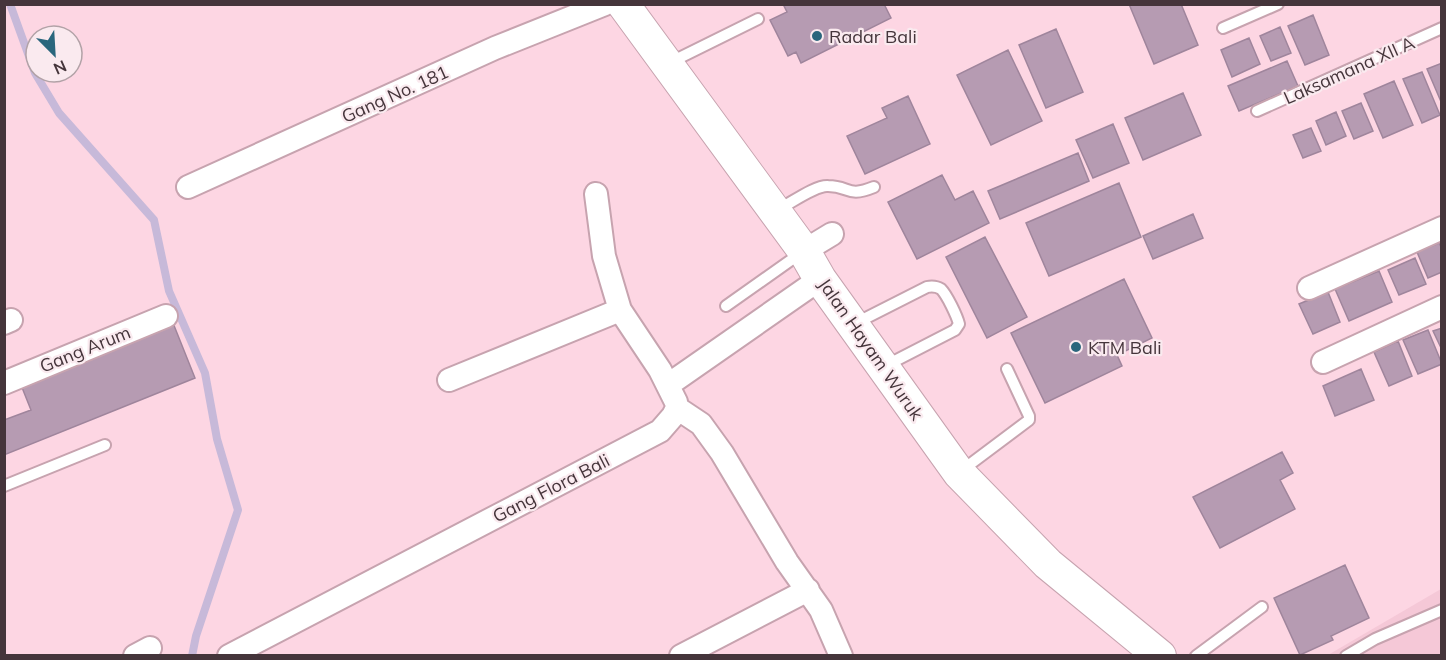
<svg xmlns="http://www.w3.org/2000/svg" width="1446" height="660" viewBox="0 0 1446 660" font-family="Mulish,sans-serif">
<rect width="100%" height="100%" fill="#fdd6e3"/>
<path fill="#f5c8d7" d="M1441,589V655H1328Z"/>
<g fill="none" stroke-linecap="round" stroke-linejoin="round">
<path stroke="#c7b9d9" stroke-width="8" d="M10,4L35,73L59,113L154,220L169,291L205,373L217,439L238,510L196,636L192,656"/>
</g>
<path fill="#b69bb2" stroke="#9f859c" stroke-width="1.5" d="M783,4H884L891,18L801,63L796,52L788,56L770,20L787,12Z
M1129,4H1181L1198,45L1154,64Z
M1313,15L1329,55L1305,65L1288,26Z
M1280,27L1291,53L1271,61L1260,36Z
M1056,29L1083,92L1046,108L1019,45Z
M1249,38L1260,64L1232,77L1221,50Z
M1008,50L1042,121L991,145L957,75Z
M1287,61L1298,86L1239,111L1228,86Z
M1442,63V104L1427,69Z
M1422,72L1440,115L1422,123L1403,79Z
M1394,81L1413,125L1383,138L1364,94Z
M1183,93L1201,135L1143,160L1125,118Z
M908,96L930,144L865,174L847,136L887,118L882,108Z
M1361,103L1373,131L1354,139L1342,111Z
M1336,112L1346,136L1326,145L1316,121Z
M1113,124L1129,163L1093,178L1076,140Z
M1311,128L1321,151L1303,158L1293,135Z
M1078,153L1089,181L1000,219L988,191Z
M942,175L955,200L973,191L989,223L917,259L888,202Z
M1119,183L1141,237L1049,276L1026,223Z
M1193,214L1203,238L1153,259L1143,236Z
M985,237L1027,317L987,338L946,257Z
M1439,243L1442,249V272L1428,278L1417,252Z
M1415,258L1426,284L1399,295L1388,270Z
M1379,271L1392,302L1349,321L1335,289Z
M1124,279L1152,338L1117,355L1122,366L1045,403L1011,333Z
M1328,292L1340,322L1313,334L1299,304Z
M173,323L195,378L4,455V420L31,410L21,385Z
M1442,328V350L1433,331Z
M1428,330L1442,364L1418,374L1403,340Z
M1398,341L1412,376L1389,386L1374,352Z
M1361,369L1374,400L1335,416L1323,386Z
M1282,452L1293,473L1280,480L1295,509L1220,548L1193,497Z
M1345,565L1369,618L1331,636L1333,640L1300,655L1274,598Z"/>
<g fill="none" stroke-linecap="round" stroke-linejoin="round">
<defs>
<path id="service" d="M1223,28L1278,4
M669,63L758,19
M1257,111L1442,28
M777,210C790,204 815,185 828,186C850,186 847,198 874,187
M726,306L801,253
M854,324L927,287C932,286 936,286 941,289C947,295 957,316 959,324L955,330L885,366
M961,471L1029,420V416L1007,369
M4,486L105,445
M1196,656L1262,607
M1346,656L1375,639L1442,610"/>
<path id="minor" d="M188,187L495,48L605,4
M804,251L832,234
M1309,288L1442,228
M4,323L11,320
M1323,362L1442,307
M449,380L620,310
M4,383L166,316
M668,385L820,279
M677,408L701,424L722,453L787,562L821,610L841,656
M135,656L150,648
M229,656L660,431L673,416L677,408L676,402L660,370L620,310L604,256L596,194
M681,656L808,590"/>
<path id="secondary" d="M623,4L804,251L820,279L959,473L1048,564L1160,656"/>
</defs>
<use href="#service" stroke="#c7a3af" stroke-width="14"/>
<use href="#minor" stroke="#c7a3af" stroke-width="26"/>
<use href="#secondary" stroke="#c7a3af" stroke-width="34"/>
<use href="#service" stroke="#fff" stroke-width="10"/>
<use href="#minor" stroke="#fff" stroke-width="22"/>
<use href="#secondary" stroke="#fff" stroke-width="32"/>
</g>
<g fill="#2a667d" stroke="#faeaef" stroke-width="2">
<circle cx="817" cy="36" r="6"/>
<circle cx="1076" cy="347" r="6"/>
</g>
<g text-anchor="middle" dominant-baseline="central" stroke-width="4.5" stroke-linejoin="round" paint-order="stroke">
<g font-size="18" fill="#45353b" stroke="#faeaef" text-anchor="start">
<text x="829" y="36">Radar Bali</text>
<text x="1088" y="347">KTM Bali</text>
</g>
<g font-size="18" fill="#45353b" stroke="#faeaef">
<text transform="translate(1349 70) rotate(-24)">Laksamana XII A</text>
<text transform="translate(395 94) rotate(-24)">Gang No. 181</text>
<text transform="translate(85 349) rotate(-22)">Gang Arum</text>
<text transform="translate(871 349) rotate(55)">Jalan Hayam Wuruk</text>
<text transform="translate(551 488) rotate(-27)">Gang Flora Bali</text>
</g>
</g>
<rect width="1446" height="660" fill="none" stroke="#45353b" stroke-width="12"/>
<g transform="translate(54 54) rotate(156)"><circle r="28" fill="#faeaef" stroke="#b2a2a7" stroke-width="1.5"/>
<path d="M0-4.5L10 22L0 15L-10 22Z" fill="#2a667d"/>
<text y="-9" font-size="16" font-weight="bold" text-anchor="middle" fill="#45353b">N</text>
</g>
</svg>
